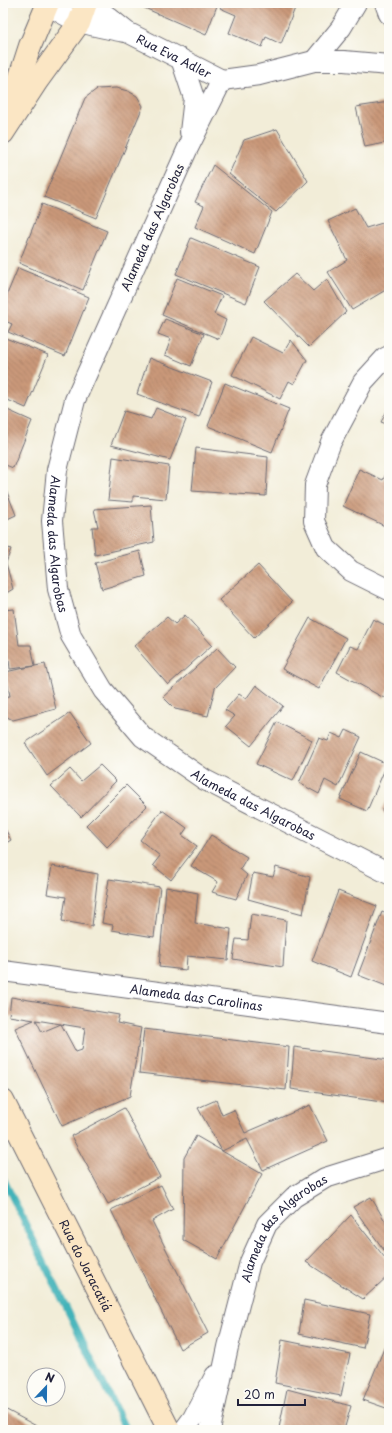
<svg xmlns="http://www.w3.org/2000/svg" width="392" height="1433" viewBox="0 0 392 1433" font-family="'Playpen Sans',sans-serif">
<defs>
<pattern id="building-back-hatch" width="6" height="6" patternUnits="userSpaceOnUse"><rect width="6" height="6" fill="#ca9979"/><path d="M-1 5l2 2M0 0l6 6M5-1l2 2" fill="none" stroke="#a47c64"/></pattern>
</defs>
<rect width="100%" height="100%" fill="#fdfcf7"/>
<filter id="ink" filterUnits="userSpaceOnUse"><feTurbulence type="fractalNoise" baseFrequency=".025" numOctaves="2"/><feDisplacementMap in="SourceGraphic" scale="8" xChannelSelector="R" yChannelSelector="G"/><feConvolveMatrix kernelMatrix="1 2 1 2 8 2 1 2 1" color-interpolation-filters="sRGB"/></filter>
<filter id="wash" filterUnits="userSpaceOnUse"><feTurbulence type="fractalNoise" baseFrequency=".012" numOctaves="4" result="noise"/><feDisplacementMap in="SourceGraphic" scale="16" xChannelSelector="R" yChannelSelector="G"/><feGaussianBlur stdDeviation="0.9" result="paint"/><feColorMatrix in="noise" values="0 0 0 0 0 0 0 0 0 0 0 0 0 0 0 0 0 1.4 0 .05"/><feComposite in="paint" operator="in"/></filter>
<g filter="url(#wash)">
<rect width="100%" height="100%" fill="#f2edd8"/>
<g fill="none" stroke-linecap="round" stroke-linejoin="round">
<path stroke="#43b3b9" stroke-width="7" d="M3,1178L126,1430"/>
</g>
<g id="blocks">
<path fill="url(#building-back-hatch)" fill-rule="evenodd" d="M139,3H218L206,35L140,6Z
M223,3H284L295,8L281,44L266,37L262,47L229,33L236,15L220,8Z
M116,88L128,91L137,96L143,106L96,218L44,197L85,98L97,89Z
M389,102V142L365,147L356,107Z
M277,129L308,181L276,212L229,174L244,140Z
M213,165L272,212L255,254L195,227L204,206L195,202Z
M42,204L107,231L83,290L19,263Z
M355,208L366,228L389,221V288L352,310L328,272L347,260L328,221Z
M191,238L260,267L246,303L176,274Z
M18,268L89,297L65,356L8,332L12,324L3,320V304Z
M295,274L313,291L327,279L346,312L309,347L264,301Z
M177,278L222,296L214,314L226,320L219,339L162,315Z
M165,319L204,334L191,366L165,355L171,339L158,334Z
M3,337L48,355L26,408L3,398Z
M251,337L283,353L291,340L307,360L294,384L289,381L280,399L232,375Z
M149,358L212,382L199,417L137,394Z
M225,383L289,409L272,452L208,426Z
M389,407V425L381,422Z
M3,408L32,421L13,468L3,464Z
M156,408L186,420L170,460L111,445L124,411L151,419Z
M196,448L268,457L266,496L192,491Z
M113,457L169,466L166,499L133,496V502L108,500Z
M359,469L383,480L387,472L389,473V528L343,506Z
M3,482L16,515L3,521Z
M151,505L154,542L95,555L92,527H98L94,509Z
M3,546L11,549L6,563L13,589L3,595Z
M140,551L146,576L102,589L95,563Z
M258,565L292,602L254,638L219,600Z
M14,609L19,645H31L35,666L10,669L9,660H3V610Z
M185,615L212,645L168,685L134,646L167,617L175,624Z
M310,618L346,638L319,689L282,669Z
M373,619L389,627V688L384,698L337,672L350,646L358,649Z
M217,648L235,667L215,688L208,716L175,709L163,697Z
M45,664L56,709L13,720L3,715V697L10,696L5,672Z
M256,685L283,706L251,746L226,726L235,716L225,710L239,694L246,699Z
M70,713L91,743L47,776L25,743Z
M277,722L312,740L293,781L256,764Z
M346,730L361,737L338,787L325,780L319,794L299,783L319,738L328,741L331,733L342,738Z
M361,752L387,764L367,811L340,799Z
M100,765L116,781L81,817L51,786L70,769L81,781Z
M126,785L147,806L107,847L86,825Z
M389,797V820L382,810Z
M162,810L187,828L182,835L197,846L171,880L153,865L160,856L140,840Z
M3,825L11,840L3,845Z
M211,835L247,857L240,869L247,875L236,899L212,892L218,882L191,866Z
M52,866L98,874L92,926L62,921L66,897L47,894Z
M276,867L310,877L303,914L248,899L253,873L273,877Z
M109,879L160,887L154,937L112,930L113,925L102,923Z
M166,887L198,893L195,923L231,929L228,960L187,956L186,970L159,967Z
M338,891L377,906L351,977L312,961Z
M382,912L389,915V987L358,975Z
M251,914L286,920L283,967L233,959L236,939L248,940Z
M11,997L119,1015L117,1023L141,1028L130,1096L62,1126L15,1028L34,1020L9,1016ZM36,1020L85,1028L82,1050L76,1052L61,1024L42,1032Z
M144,1029L289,1047L286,1090L139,1073Z
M294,1047L389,1060V1103L291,1089Z
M216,1100L222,1115L234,1110L245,1133L310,1105L328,1141L263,1170L247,1139L222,1151L262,1174L217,1259L183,1240L184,1158L196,1136L222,1151L198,1108Z
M124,1108L160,1177L108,1204L71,1136Z
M161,1185L173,1209L152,1221L208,1333L180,1349L111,1210Z
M371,1197L389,1228V1257L353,1207Z
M351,1215L389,1263V1275L363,1299L306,1262Z
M304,1300L370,1314L363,1348L299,1334Z
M389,1336V1409L363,1400Z
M282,1340L350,1354L341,1396L275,1383Z
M287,1389L351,1406L344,1430H288L279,1428Z
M3,1408L40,1428L39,1430H3Z"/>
</g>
</g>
<g filter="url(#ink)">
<use href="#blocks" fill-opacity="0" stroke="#6b6972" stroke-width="1"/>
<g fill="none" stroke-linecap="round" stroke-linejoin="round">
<defs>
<g id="minor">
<path d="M48,3C71,24 95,26 125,32"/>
<path id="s1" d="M91,3L127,32L222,80"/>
<path d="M385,3L389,14"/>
<path d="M181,59L194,98L190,132"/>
<path d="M314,61L341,28L356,3"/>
<path id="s2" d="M222,80L187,150L75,400L57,470L52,521L58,589L71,636L103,690L143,737L205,780L389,874"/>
<path d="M222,80L259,75L314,61H344L389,65"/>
<path d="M389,356L385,358L363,382L331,442L315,485L314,521L326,548L351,571L389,590"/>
<path id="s3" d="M3,971L389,1023"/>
<path d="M184,1430L193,1418L215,1376"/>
<path id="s4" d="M210,1430L228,1347L250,1262L267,1224L294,1197L325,1178L389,1158"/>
</g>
<g id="secondary">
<path d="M9,111L30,46L48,3"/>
<path d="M3,133L37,81L79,23L86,3"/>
<path id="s5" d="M3,1101L169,1430"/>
</g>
</defs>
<use href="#minor" stroke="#6b6972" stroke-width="22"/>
<use href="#secondary" stroke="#6b6972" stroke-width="24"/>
<use href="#minor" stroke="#fff" stroke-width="20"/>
<use href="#secondary" stroke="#fbe6c4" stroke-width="22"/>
</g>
</g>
<g text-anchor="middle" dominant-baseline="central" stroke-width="3.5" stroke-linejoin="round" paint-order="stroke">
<g font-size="12" fill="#22223b" stroke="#fdfcf7">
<text stroke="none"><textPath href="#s1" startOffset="99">Rua Eva Adler</textPath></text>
<text transform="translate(152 227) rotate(-66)">Alameda das Algarobas</text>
<text stroke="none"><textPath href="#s2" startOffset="499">Alameda das Algarobas</textPath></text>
<text stroke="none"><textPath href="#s2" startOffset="847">Alameda das Algarobas</textPath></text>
<text stroke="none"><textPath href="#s3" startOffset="195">Alameda das Carolinas</textPath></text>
<text stroke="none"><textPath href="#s4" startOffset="221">Alameda das Algarobas</textPath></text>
<text stroke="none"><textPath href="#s5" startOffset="184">Rua do Jaracatiá</textPath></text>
</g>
</g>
<rect width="392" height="1433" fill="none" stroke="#fdfcf7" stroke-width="16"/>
<g transform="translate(46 1387) rotate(22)"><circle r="19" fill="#fdfcf7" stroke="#a5a5ac"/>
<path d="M0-3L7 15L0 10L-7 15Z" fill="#1f6fb2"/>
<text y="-6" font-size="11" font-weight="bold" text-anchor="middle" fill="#22223b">N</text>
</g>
<path d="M238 1399v6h67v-6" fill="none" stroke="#22223b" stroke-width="2"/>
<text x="244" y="1399" font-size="12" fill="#22223b" stroke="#fdfcf7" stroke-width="3" paint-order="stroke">20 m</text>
</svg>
